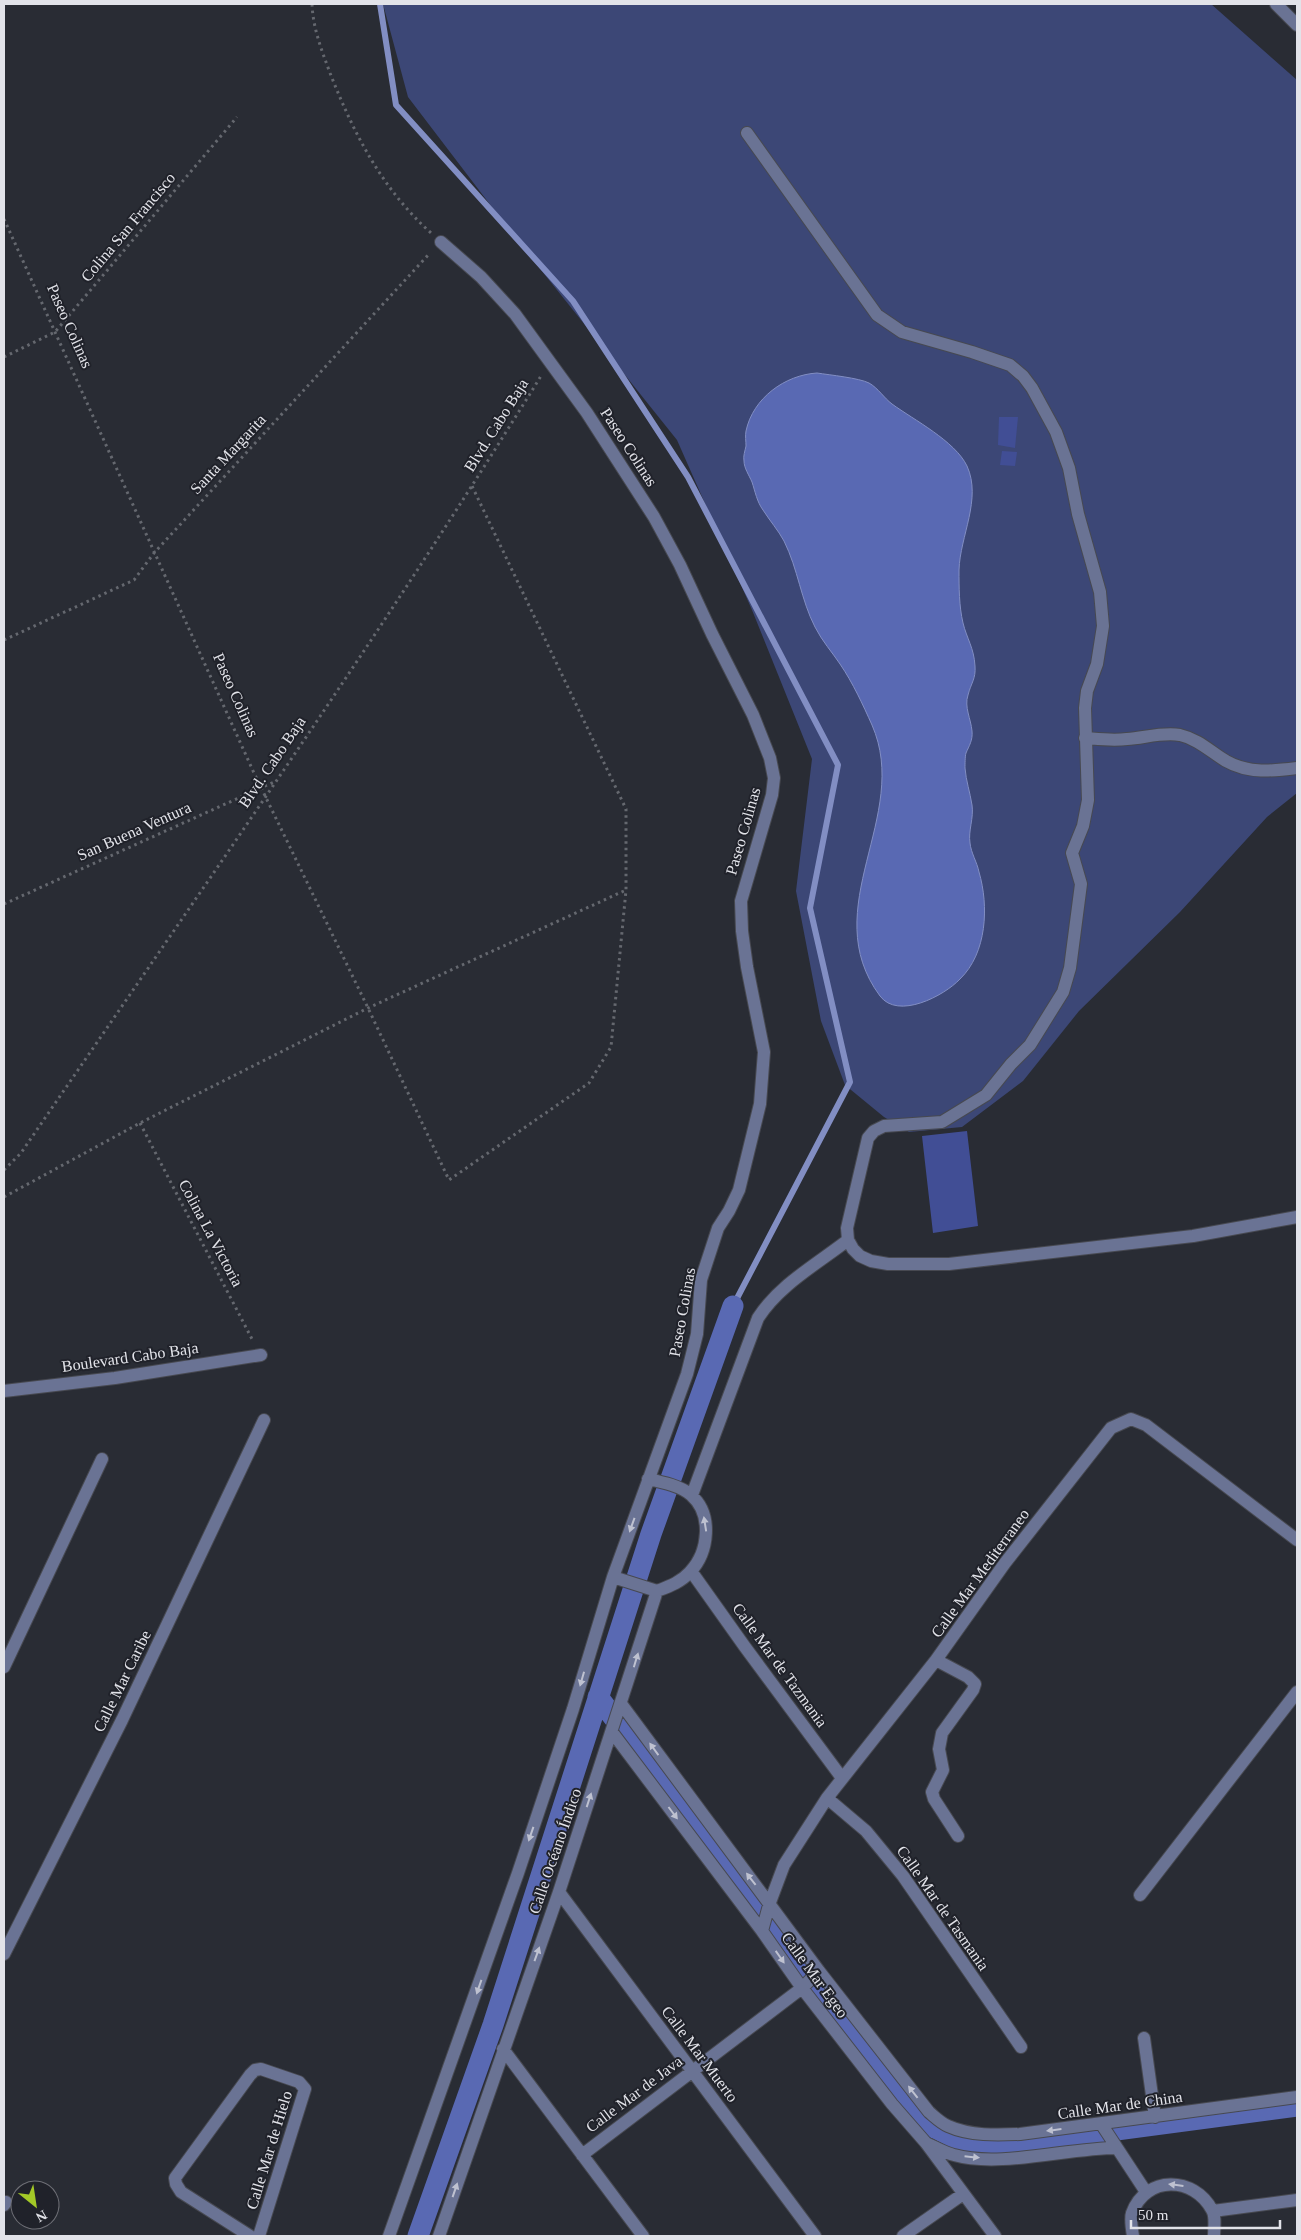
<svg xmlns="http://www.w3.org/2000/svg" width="1301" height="2240" viewBox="0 0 1301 2240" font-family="Georgia,serif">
<rect width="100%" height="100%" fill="#292c34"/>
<path fill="#3c4776" d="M383,4H1211L1297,80V793L1267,817L1180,912L1079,1011L1023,1081L962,1127L909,1132L884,1117L845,1085L821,1021L796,891L812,759L752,610L677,440L517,240L408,97Z"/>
<path fill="#5969b3" stroke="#828ec3" d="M817,373C830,375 859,378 869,383C878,388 884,398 892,404C914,420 955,441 967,466C982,499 960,536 959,570C959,587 959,606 963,623C967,639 974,648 975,666C976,679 971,683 968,695C964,707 971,719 972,731C973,740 969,746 966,753C965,756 965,765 965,768C966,781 970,792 972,805C974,818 968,831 970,843C971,853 977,862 979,872C989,906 987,953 960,979C944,996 898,1020 880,996C815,908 912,816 872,725C863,705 853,683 840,664C832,652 822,641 815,627C801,600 798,569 784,541C778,530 770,521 763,510C757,502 755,491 752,482C749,475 744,468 744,461C743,456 745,451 746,446C746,441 745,436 746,431C753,398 785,375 817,373Z"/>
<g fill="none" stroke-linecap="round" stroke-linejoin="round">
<path stroke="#828ec3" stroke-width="6" d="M380,4L396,105L573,301L688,477L838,765L810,908L850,1082L733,1306"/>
<path stroke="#5969b3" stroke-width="21" d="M598,1697L925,2123L961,2141L1004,2145L1297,2106
M418,2236L493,2025L651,1534L733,1306"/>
</g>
<path fill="#414e95" d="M999,417H1018L1015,448L998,445Z
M1002,451L1017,452L1015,466L1000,465Z
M967,1131L978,1226L933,1233L922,1136Z"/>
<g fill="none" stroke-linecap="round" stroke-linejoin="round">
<defs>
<path id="minor" d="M1276,4L1297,25
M747,133L877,315L902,332L972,352L1010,365L1023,376L1032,388L1056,432L1069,468L1078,514L1100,592L1103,626L1097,664L1087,691L1085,708L1088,800L1083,826L1072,853L1081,884L1070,968L1063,992L1030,1045L1011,1064L986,1095L942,1122L884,1126L874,1131L868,1138L847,1228L848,1240L853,1249L860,1256L871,1261L888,1264H949L1193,1236L1297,1217
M1085,738C1098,739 1113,741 1127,739C1144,738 1162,732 1180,735C1198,739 1211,752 1226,761C1249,774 1273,771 1297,768
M4,1391L115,1378L261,1355
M692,1495L758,1318C779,1285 817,1264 848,1240
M691,1571L745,1647L842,1778
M613,1577L657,1591
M936,1660L968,1677L975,1684L973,1690L942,1733L939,1749L943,1770L932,1792L934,1799L958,1836
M4,1667L102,1459
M622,1705L819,1971L929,2112C935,2117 941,2123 948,2126C970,2136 997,2135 1020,2134L1297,2097
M612,1732L762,1931L802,1988L892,2104L926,2143L995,2236
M827,1798L866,1831L903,1876L1021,2047
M559,1892L815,2236
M1140,1895L1297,1692
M762,1931L769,1905L784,1865L827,1798L936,1660L1005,1563L1111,1428L1131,1419L1146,1425L1297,1540
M4,1954L122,1720L264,1420
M1144,2038L1155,2117
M503,2049L643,2236
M1102,2125L1146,2192
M926,2143C935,2147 945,2153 954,2155C1000,2168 1067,2148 1117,2148
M582,2155L802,1988L819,1971
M4,2205L6,2202
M1213,2211L1297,2200
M250,2236L181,2192L176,2184L175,2178L250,2075L255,2070L261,2069L299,2082L305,2089L259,2236
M389,2236L518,1873L573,1709L613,1577L687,1374L697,1334L701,1280L718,1228L729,1211L739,1190L760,1104L764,1052L747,967L742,931L741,901L772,795L774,778L770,758L753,715L712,634L680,565L654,517L587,413L515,314L481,277L441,242
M439,2236L559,1892L657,1591C670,1586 681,1582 690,1572C709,1552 713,1514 691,1495C681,1486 662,1482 648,1479
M903,2236L963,2194
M1133,2236C1132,2230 1130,2219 1132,2213C1146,2175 1194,2176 1212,2210C1216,2216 1214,2229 1214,2236"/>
</defs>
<use href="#minor" stroke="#474951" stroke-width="14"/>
<path stroke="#65686f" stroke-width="3" stroke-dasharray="2.5 4" stroke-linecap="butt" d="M312,4C313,29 322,51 330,73C354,134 382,189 431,233
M4,219L254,773L368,1008L449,1180L589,1083L611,1047L626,890V809L472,486
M4,357L55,332L237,117
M4,640L134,580L154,553L430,253
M4,904L274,782
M140,1123L253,1341
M4,1170L21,1153C197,896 377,641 541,376
M4,1197L140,1123L368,1008L626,890"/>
<use href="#minor" stroke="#6a7394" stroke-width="12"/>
</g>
<defs><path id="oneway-solid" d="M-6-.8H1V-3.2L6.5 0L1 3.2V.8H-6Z" transform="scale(1.25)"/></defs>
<g fill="#bec1d0">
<use href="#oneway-solid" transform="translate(705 1524) rotate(-99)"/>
<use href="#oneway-solid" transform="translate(632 1525) rotate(110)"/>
<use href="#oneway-solid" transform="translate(636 1660) rotate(-73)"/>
<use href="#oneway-solid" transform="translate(582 1679) rotate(106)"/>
<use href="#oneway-solid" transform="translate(654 1749) rotate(-126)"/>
<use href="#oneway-solid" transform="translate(589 1800) rotate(-72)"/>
<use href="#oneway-solid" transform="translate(673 1813) rotate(53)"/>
<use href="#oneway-solid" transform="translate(531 1834) rotate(109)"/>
<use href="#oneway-solid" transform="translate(751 1879) rotate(-128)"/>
<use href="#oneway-solid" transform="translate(537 1954) rotate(-70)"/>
<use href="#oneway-solid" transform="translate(780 1957) rotate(55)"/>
<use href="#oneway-solid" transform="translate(479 1987) rotate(109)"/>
<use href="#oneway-solid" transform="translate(913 2092) rotate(-128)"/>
<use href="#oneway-solid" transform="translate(1054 2130) rotate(173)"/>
<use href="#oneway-solid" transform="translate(972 2157) rotate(6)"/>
<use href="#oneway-solid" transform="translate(1176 2185) rotate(-173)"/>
<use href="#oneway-solid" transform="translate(455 2190) rotate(-71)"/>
</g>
<g text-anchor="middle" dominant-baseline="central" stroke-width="4" stroke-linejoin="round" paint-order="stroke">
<g font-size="16" fill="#e2e3e9" stroke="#20222a">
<text transform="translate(128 227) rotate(-50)">Colina San Francisco</text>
<text transform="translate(70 326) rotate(66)">Paseo Colinas</text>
<text transform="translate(496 425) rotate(-58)">Blvd. Cabo Baja</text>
<text transform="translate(629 447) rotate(57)">Paseo Colinas</text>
<text transform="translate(228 454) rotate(-47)">Santa Margarita</text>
<text transform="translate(236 695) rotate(66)">Paseo Colinas</text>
<text transform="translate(272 762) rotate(-56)">Blvd. Cabo Baja</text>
<text transform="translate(134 831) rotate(-24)">San Buena Ventura</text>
<text transform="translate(743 831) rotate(-74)">Paseo Colinas</text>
<text transform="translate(211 1233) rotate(62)">Colina La Victoria</text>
<text transform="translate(682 1312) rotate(-80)">Paseo Colinas</text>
<text transform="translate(130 1357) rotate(-8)">Boulevard Cabo Baja</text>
<text transform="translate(980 1573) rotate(-54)">Calle Mar Mediterraneo</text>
<text transform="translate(780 1665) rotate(54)">Calle Mar de Tazmania</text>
<text transform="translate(122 1681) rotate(-64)">Calle Mar Caribe</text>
<text transform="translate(555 1851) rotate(-71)">Calle Océano Índico</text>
<text transform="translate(943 1908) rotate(55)">Calle Mar de Tasmania</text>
<text transform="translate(815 1975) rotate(54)">Calle Mar Egeo</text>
<text transform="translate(700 2054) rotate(53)">Calle Mar Muerto</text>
<text transform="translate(634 2094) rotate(-37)">Calle Mar de Java</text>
<text transform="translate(1120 2105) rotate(-8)">Calle Mar de China</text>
<text transform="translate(269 2150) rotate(-73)">Calle Mar de Hielo</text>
</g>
</g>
<rect width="1301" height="2240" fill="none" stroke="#e2e3e9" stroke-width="10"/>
<g transform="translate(35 2205) rotate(150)"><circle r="24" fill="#20222a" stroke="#6e6f76"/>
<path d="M0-4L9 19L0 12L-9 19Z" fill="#a3c927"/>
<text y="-8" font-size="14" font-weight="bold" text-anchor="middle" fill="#e2e3e9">N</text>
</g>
<path d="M1131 2220v8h149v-8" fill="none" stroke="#e2e3e9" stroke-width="2.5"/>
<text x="1138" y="2220" font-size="15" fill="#e2e3e9" stroke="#20222a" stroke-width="4" paint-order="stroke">50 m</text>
</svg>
